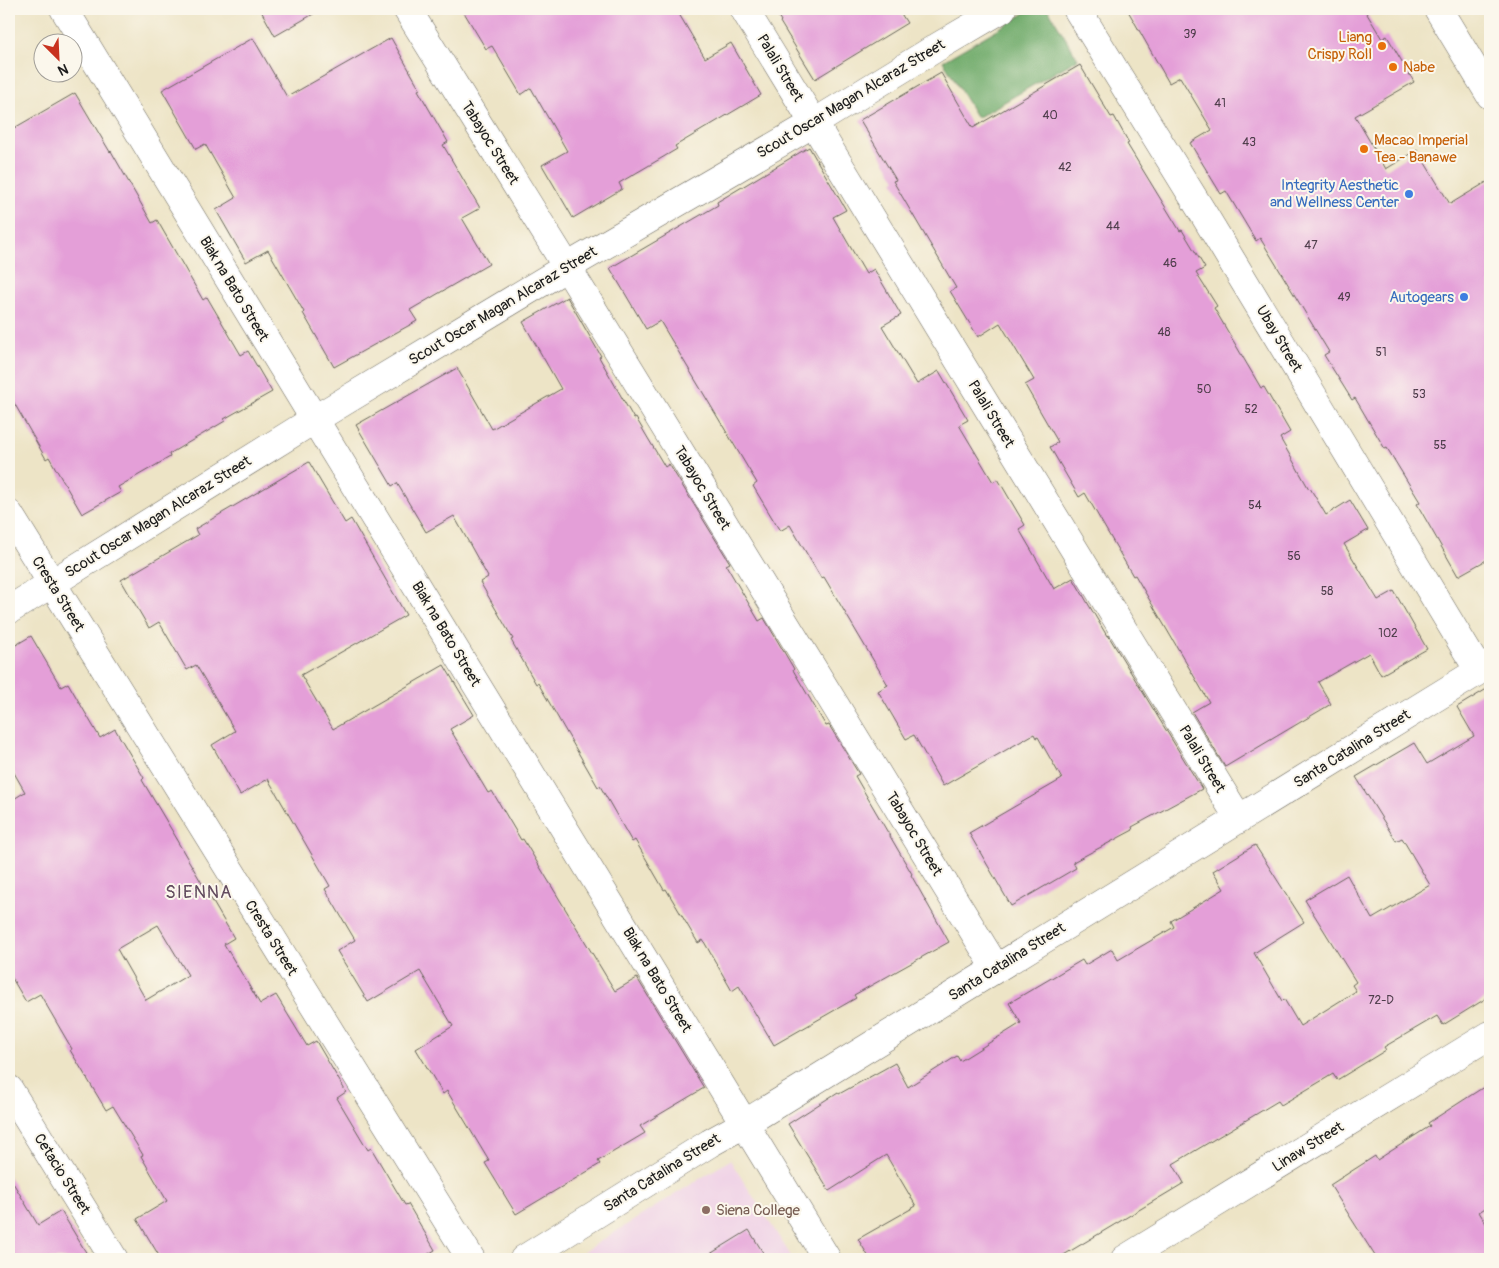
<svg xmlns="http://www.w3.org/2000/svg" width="1499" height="1268" viewBox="0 0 1499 1268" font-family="Pangolin,sans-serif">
<rect width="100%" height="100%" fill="#fbf7ec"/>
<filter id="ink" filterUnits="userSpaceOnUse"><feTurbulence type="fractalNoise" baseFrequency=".02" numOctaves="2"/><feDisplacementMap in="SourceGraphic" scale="10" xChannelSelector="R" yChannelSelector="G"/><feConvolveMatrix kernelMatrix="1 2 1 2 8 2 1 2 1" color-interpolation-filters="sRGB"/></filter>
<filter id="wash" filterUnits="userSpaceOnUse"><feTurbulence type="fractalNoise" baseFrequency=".0096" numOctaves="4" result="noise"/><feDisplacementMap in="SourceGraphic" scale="20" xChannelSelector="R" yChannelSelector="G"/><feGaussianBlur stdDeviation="1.12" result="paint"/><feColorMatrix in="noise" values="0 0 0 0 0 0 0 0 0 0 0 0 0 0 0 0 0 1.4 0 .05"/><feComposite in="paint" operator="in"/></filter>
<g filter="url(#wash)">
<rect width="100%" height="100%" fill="#ede4c6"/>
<path fill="#efd0e6" d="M730,1160L793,1259H572Z"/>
<path fill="#71ac6c" stroke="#466444" d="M1032,9H1048L1078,59L977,118L943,61Z"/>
<g id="blocks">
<path fill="#e49fd8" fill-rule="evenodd" d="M260,9H322L275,36Z
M462,9H676L705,58L731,43L761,95L675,146L677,149L619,183L622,189L573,218L542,165L567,151L531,88L521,95L492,46L486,49Z
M774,9H898L907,23L815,79L780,22L781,21Z
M1127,9H1364L1382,39L1387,36L1414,82L1355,116L1386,169L1417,150L1450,204L1490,180V558L1458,576L1417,504L1420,502L1387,448L1385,449L1355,398L1352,400L1324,355L1329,352L1260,238L1256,241L1226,191L1221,194L1190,143L1212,130L1180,77L1169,83Z
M253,38L287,97L391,38L420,89L418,90L448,142L443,145L480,208L462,218L489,264L410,310L417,321L334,367L303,313L304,312L268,250L246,262L216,210L236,198L205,144L196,149L162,90Z
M1080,65L1111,117L1114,116L1129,143L1127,144L1180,231L1182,230L1205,268L1196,273L1217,306L1214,308L1261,388L1264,387L1290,432L1280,438L1309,489L1310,488L1326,515L1350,500L1368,530L1344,544L1378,600L1394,591L1427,649L1381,675L1369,653L1318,682L1331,704L1225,767L1192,712L1209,702L1135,575L1133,576L1085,493L1079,497L1050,447L1058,442L1025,385L1034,380L1000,323L978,337L950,291L956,288L893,181L896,180L860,120L941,73L973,128Z
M75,93L110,152L111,151L152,223L157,220L203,300L207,297L241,355L248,351L272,392L224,419L225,421L169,454L170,457L118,487L121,492L82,514L49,457L46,459L9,394V131Z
M809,147L846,210L833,217L866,274L874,269L901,315L882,326L917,384L939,371L968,420L959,425L993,482L998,479L1025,525L1019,529L1054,589L1073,578L1107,636L1108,635L1202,789L1132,827L1133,830L1073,862L1076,868L1011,906L969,833L1062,779L1038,737L1036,738L1034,734L943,786L914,735L906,739L878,691L888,685L824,577L821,578L790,525L780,531L753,486L757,483L660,321L646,329L610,268L718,205L717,202Z
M567,297L601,356L599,357L634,419L636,418L665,467L669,464L730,563L726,565L759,621L764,618L794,669L793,670L826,726L829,725L859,774L855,776L912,874L911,875L949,942L854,995L856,998L774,1045L739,986L732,991L703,940L698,943L666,889L664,890L635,840L632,842L600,786L598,787L538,683L536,684L511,640L513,639L480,582L488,577L454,516L426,532L397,483L392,486L356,425L457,368L492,429L561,389L523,322Z
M309,462L345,523L351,519L406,615L301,675L333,729L444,665L474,715L450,729L488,793L492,791L521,840L523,839L615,991L637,978L704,1088L640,1126L645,1133L598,1161L600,1164L516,1214L485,1163L489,1161L447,1091L443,1094L416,1049L453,1026L420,971L368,1002L337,951L355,940L325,889L330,886L268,779L240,795L212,745L235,731L196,665L187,670L159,622L149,628L121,580L198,535L195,529Z
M31,636L61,687L68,683L100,738L115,729L144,778L142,780L177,839H176L234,938L224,944L260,1004L276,995L307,1046L316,1041L346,1092L337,1098L368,1150L371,1148L405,1205L408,1204L435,1250L420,1259H161L137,1219L167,1201L141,1156L143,1155L113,1106L106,1110L70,1050L72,1049L40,994L26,1002L9,973V802L25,792L9,764V649ZM158,925L188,975L146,1000L117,949Z
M1490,687V996L1443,1025L1437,1016L1384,1047L1386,1050L1337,1080L1333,1074L1281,1105L1278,1101L1173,1164L1184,1183L1057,1259H870L858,1239L916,1206L886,1155L829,1191L788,1124L838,1092L839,1094L895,1063L908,1087L957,1056L960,1061L1021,1023L1009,1003L1082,960L1085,965L1112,949L1118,960L1174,927L1171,921L1224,889L1213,871L1255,845L1304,922L1254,953L1282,1001L1284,999L1300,1026L1356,991L1352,985L1356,982L1305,900L1347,875L1372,919L1430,885L1402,838L1396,841L1356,777L1414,743L1427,764L1474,736L1457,707Z
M1490,1083V1205L1479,1212L1490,1230V1259H1377L1330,1185L1375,1156L1377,1160L1430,1126L1428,1123Z
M9,1176L38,1225L61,1211L90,1259H9Z
M749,1230L767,1259H702Z"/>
</g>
</g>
<g filter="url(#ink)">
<use href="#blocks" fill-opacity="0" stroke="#656258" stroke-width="1"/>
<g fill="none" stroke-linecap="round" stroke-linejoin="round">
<defs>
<path id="minor" d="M64,9L827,1259
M407,9L567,267L996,968
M744,9L1239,819
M1077,9L1203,213L1479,671
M9,514L471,1259
M9,610L315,419L567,267L814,123L939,46L1002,9
M9,1089L114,1259
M524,1259L710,1143L744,1124L1490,664
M1125,1259L1490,1035"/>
<path id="major" d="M1438,9L1490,95"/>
</defs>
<use href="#minor" stroke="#656258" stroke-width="29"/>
<use href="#major" stroke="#656258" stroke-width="29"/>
<use href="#minor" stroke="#fff" stroke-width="28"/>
<use href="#major" stroke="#fff" stroke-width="28"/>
</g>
</g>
<g fill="#e8710a" stroke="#fbf7ec" stroke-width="2">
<circle cx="1382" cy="46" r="5"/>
<circle cx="1393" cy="67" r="5"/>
<circle cx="1364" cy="149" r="5"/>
</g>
<g fill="#3f7fe0" stroke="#fbf7ec" stroke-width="2">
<circle cx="1409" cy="194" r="5"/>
<circle cx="1464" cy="297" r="5"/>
</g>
<circle fill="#8d6e63" stroke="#fbf7ec" stroke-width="2" cx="706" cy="1210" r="5"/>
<g text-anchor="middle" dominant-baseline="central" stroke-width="4" stroke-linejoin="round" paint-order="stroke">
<g font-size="12" fill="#4e3d4b">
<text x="1190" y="34">39</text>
<text x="1220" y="103">41</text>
<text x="1050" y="115">40</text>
<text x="1249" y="142">43</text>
<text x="1065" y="167">42</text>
<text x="1113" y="226">44</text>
<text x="1311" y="245">47</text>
<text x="1170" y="263">46</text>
<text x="1344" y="297">49</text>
<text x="1164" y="332">48</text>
<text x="1381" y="352">51</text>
<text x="1204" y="389">50</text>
<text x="1419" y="394">53</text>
<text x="1251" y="409">52</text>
<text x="1440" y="445">55</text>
<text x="1255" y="505">54</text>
<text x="1294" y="556">56</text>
<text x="1327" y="591">58</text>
<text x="1388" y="633">102</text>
<text x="1381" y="1000">72-D</text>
</g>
<g font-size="15" fill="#c56008" stroke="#fbf7ec" text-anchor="start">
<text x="1372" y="37" text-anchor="end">Liang<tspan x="1372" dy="17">Crispy Roll</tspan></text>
<text x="1403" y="67">Nabe</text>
<text x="1374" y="140">Macao Imperial<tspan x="1374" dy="17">Tea - Banawe</tspan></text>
</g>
<g font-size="15" fill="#1c1c1c" stroke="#fbf7ec">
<text transform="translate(780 68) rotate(59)">Palali Street</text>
<text transform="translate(851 99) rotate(-31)">Scout Oscar Magan Alcaraz Street</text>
<text transform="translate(490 143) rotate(58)">Tabayoc Street</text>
<text transform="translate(234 289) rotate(59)">Biak na Bato Street</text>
<text transform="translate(503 306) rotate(-31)">Scout Oscar Magan Alcaraz Street</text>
<text transform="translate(1279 339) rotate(59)">Ubay Street</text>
<text transform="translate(991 414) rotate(59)">Palali Street</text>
<text transform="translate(702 488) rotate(59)">Tabayoc Street</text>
<text transform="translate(158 517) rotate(-32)">Scout Oscar Magan Alcaraz Street</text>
<text transform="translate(58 594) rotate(58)">Cresta Street</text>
<text transform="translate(446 634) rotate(59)">Biak na Bato Street</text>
<text transform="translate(1352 749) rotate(-32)">Santa Catalina Street</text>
<text transform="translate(1202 759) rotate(59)">Palali Street</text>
<text transform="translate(914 834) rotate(59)">Tabayoc Street</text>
<text transform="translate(271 938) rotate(58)">Cresta Street</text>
<text transform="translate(1007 962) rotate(-32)">Santa Catalina Street</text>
<text transform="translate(657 980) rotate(59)">Biak na Bato Street</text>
<text transform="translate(1308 1147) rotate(-32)">Linaw Street</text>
<text transform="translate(662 1173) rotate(-32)">Santa Catalina Street</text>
<text transform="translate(62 1174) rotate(58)">Cetacio Street</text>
</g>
<g font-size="15" fill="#366cbe" stroke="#fbf7ec" text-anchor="end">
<text x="1399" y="185">Integrity Aesthetic<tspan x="1399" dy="17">and Wellness Center</tspan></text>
<text x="1454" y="297">Autogears</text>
</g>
<g font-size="15" fill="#785e54" stroke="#fbf7ec" text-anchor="start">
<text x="716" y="1210">Siena College</text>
</g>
<g font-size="18" letter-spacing="1" fill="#624a5e" stroke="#fbf7ec">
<text x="199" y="892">SIENNA</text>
</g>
</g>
<rect width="1499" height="1268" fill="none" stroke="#fbf7ec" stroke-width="30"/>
<g transform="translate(58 58) rotate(156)"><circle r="24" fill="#fbf7ec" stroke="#a29f99"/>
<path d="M0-4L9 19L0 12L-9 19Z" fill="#c8321e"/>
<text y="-8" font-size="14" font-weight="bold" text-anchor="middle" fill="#1c1c1c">N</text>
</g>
</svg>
